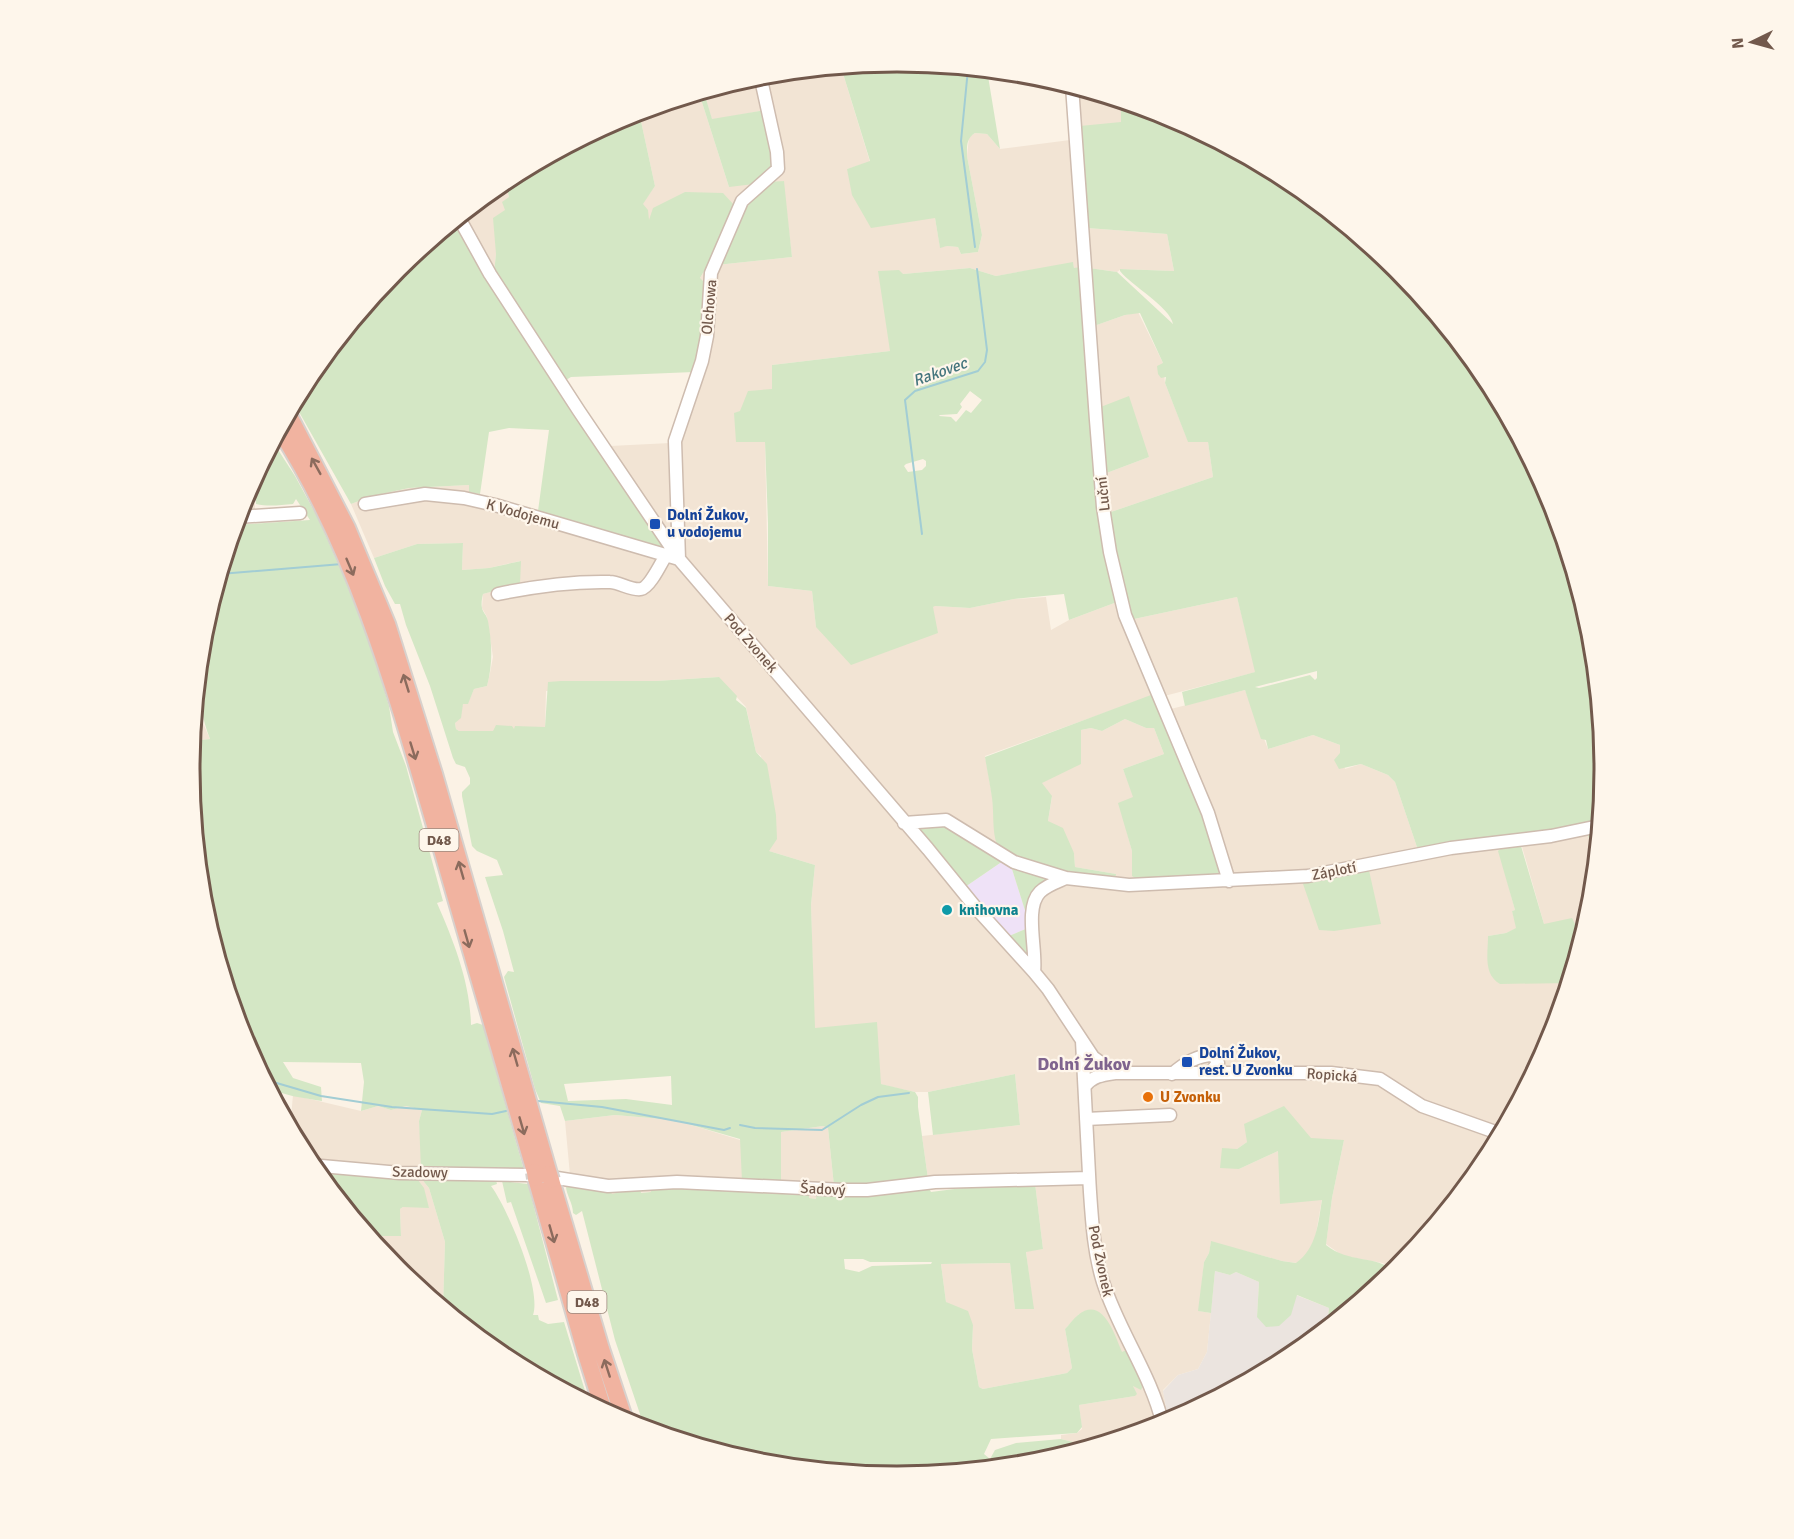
<svg xmlns="http://www.w3.org/2000/svg" width="1794" height="1539" viewBox="0 0 1794 1539" font-family="Signika,sans-serif">
<rect width="100%" height="100%" fill="#fbf2e5"/>
<path fill="#f2e4d4" d="M841,67L870,162L847,169L935,218L940,247L947,246L958,247L961,254L978,252L982,235L967,156L969,137L975,133L987,134L1000,149L1070,140L1067,85L1121,101V122L1087,228L1167,234L1174,271L1121,269L1117,272L1089,268H1074L1073,263L996,276L970,268L903,274L890,351L772,365V389L765,441L768,586L812,591L816,627L935,606L970,608L1014,599L1046,597L1051,630L1069,620L1117,602L1134,619L1237,597L1256,672L1153,699L1151,696L985,756L1002,851L916,826L1030,960L1037,889L1116,874L1075,867L1074,853L1048,821L1052,797L1041,783L1081,730L1091,728L1102,731L1125,719L1146,728H1154L1164,754L1123,769L1134,797L1126,829L1132,851V876L1197,797L1160,714L1167,710L1245,690L1268,749L1313,735L1340,745L1345,769L1361,764L1388,775L1395,782L1418,850L1502,838L1499,851L1515,910L1512,911L1517,928L1506,933L1488,936L1543,983H1569L1551,1041L1485,1163L1396,1272L1383,1263L1343,1256L1326,1244L1332,1198L1344,1140L1247,1142L1237,1149L1239,1169L1278,1151L1322,1199L1315,1239L1307,1255L1297,1263L1282,1261L1211,1242L1209,1253L1204,1262L1199,1311L1211,1313L1207,1352L1198,1369L1178,1375L1163,1390L1169,1423L1083,1449L1081,1444L1061,1439V1435L1077,1433L1082,1429L1079,1405L1135,1396L1133,1385L1139,1375L1132,1364L1126,1350L1122,1353L1079,1314L1065,1329L1072,1368L1067,1373L983,1389L979,1387L972,1349L973,1325L946,1302L941,1264L1010,1263L1015,1309H1033L1026,1251L1043,1249L1035,1183L928,1179L922,1136L1020,1125L1015,1074L928,1092H915L892,1087L881,1084L814,1028L811,905L815,865L769,851L761,756L756,752L746,707L718,677L656,681L546,691L545,727L493,731H459L456,729L455,723L463,704L468,703L474,689L487,686L490,673L493,657L487,617L482,608L483,594L520,584V561L489,568L462,570L463,543L417,544L374,558L351,504L372,496L409,488L469,485V492L665,549L599,452L610,446L670,443L694,372L700,278L707,266L792,257L783,181L745,204L649,222L642,204L655,186L639,112L699,93L729,187L766,110L712,120L704,92L759,75Z
M505,180L509,197L496,254L494,272L463,214Z
M1138,312L1163,363L1165,383L1188,441L1208,442L1213,477L1108,513L1104,474L1149,457L1098,408L1094,326L1125,315Z
M255,476V510L239,511L243,498Z
M194,723H203L210,739L192,741Z
M1587,833L1596,858L1591,908L1581,942L1576,924H1544L1519,836Z
M293,1095L361,1111L378,1106L391,1110L406,1106L422,1110L419,1121L424,1182L429,1188L445,1242L443,1308L396,1270L369,1236H401L400,1209L403,1207H429L308,1163L290,1129Z
M615,1115L675,1120L740,1140L781,1183V1132L823,1126L828,1128L834,1186L817,1199L664,1190L651,1186V1192L611,1194L570,1175L565,1121Z"/>
<path fill="#ebe4df" d="M1215,1271L1230,1275L1236,1272L1259,1282L1257,1317L1296,1295L1329,1308L1327,1328L1290,1358L1208,1402L1199,1397V1407L1182,1416L1168,1418L1163,1391L1178,1375L1198,1369L1207,1352Z"/>
<path fill="#efe2f7" d="M1003,861L1012,869L1028,920V928L1009,936L965,887Z"/>
<path fill="#d4e7c5" fill-rule="evenodd" d="M897,62L987,70L1000,149L987,134L975,133C966,139 967,146 967,156L982,235L978,252L961,254L958,247L947,246L940,248L935,218L871,228L852,195L847,169L870,161L841,67Z
M704,92L712,119L766,110L773,166L754,184L729,187L699,93Z
M1121,101L1168,116L1291,181L1398,269L1486,376L1551,499L1591,632L1605,770L1600,822L1587,827L1418,850L1395,782L1388,775L1361,764L1339,769L1334,760L1340,753V745L1313,735L1268,749L1266,740L1261,739L1245,690L1185,706L1182,692L1255,672L1237,597L1134,619L1129,617L1108,513L1213,477L1208,442H1188L1165,383L1166,377L1161,378L1158,374L1157,366L1163,363L1140,313L1125,315L1094,326L1089,268L1117,272L1173,324C1170,307 1132,286 1120,271V269L1174,271L1167,234L1087,228L1080,126L1121,122ZM1317,671V678L1315,680L1310,675L1259,688L1255,687Z
M639,112L655,186L643,204L648,210L649,220L653,208L685,192L723,193L734,205L769,182L784,181L792,257L707,266L700,278L705,283L704,317L694,372L571,377L566,380L558,372L494,272L496,254L493,218L505,210L502,202L509,197L505,180L626,115Z
M455,221L488,282L574,415L666,550L538,511L549,430L509,428L489,432L480,494L469,492V485L409,488L372,496L351,504L294,403L309,376L397,269Z
M1073,262L1074,268L1081,267L1117,602L1069,620L1064,594L1014,599L970,608L935,606L933,607L938,633L851,665L816,627L812,591L768,586V523L765,442H736L734,413L740,411L748,391L772,389V365L890,351L878,271L899,270L903,274L970,268L996,276ZM970,391L982,400L971,413L966,410L956,422L951,417L939,416L940,415L957,414L962,407L960,404ZM923,459L926,461V466L922,470L908,472L904,466L906,464Z
M1129,396L1149,457L1104,474L1098,408Z
M273,442L295,476L318,518L341,570L371,645L389,706L393,732L406,766L443,901L437,903C454,942 470,982 471,1025L477,1023L483,1025L524,1170L421,1169L419,1121L422,1110L406,1106L391,1110L378,1106L361,1111L364,1082L361,1063L283,1062L293,1078L321,1087L322,1101C305,1098 281,1096 267,1086L243,1040L203,907L189,769L192,741L210,739C182,668 214,593 235,525L310,520L296,499L293,504C280,505 269,507 256,504L255,476Z
M463,543L462,570L489,568L521,561L520,584L483,594C482,598 481,604 482,608C483,613 487,615 488,621C492,643 493,663 487,686L474,689L468,704H463L461,718L455,723L456,729L459,731H493L496,725L512,726L514,729L515,726L545,727L548,682L561,681H656L719,677L737,696L736,700L746,708L756,752L767,764L776,815L777,839L769,851L815,865L811,905L815,1028L877,1022L881,1084L915,1092L918,1097V1107L928,1179L867,1187L834,1186L828,1128L823,1126L781,1132V1183L742,1181L740,1139L674,1120L615,1115L565,1121L560,1106L541,1103L535,1089L504,977L508,971L514,972L503,931L485,877L503,875L497,860L477,851L472,846L462,796V792L470,784V778L465,767L456,764L453,758L430,686L406,625L400,604H395L385,586L374,558L417,544ZM671,1076L672,1105L626,1099L568,1101L564,1084Z
M1151,695L1197,797L1220,869L1218,874L1211,878L1140,881L1132,876V851L1118,803L1133,797L1123,769L1164,754L1154,728H1146L1125,719L1102,731L1091,728L1081,730V764L1042,783L1052,796L1048,821L1063,828L1074,853L1075,867L1116,874L1115,880C1093,877 1007,866 997,844C992,833 994,811 992,798C990,784 987,770 985,757Z
M944,824L1003,861L965,887L916,826Z
M1599,830L1596,858L1587,833Z
M1521,846L1544,924L1572,918C1586,943 1576,957 1569,983L1500,984C1483,974 1488,954 1488,936L1506,933L1516,928L1512,911L1515,910L1498,851L1500,849Z
M1368,866L1381,924L1334,931L1319,930L1302,881Z
M1012,869L1030,871L1052,878L1028,920Z
M1028,928L1031,961L1009,936Z
M1015,1074L1020,1125L933,1135L928,1092Z
M1284,1106L1311,1138L1344,1140L1332,1198L1326,1245C1350,1264 1374,1254 1396,1272L1327,1328L1329,1308L1297,1295L1291,1315L1279,1326L1266,1327L1257,1317L1259,1282L1236,1272L1230,1275L1215,1271L1211,1313L1198,1311L1204,1262L1209,1253L1211,1241L1282,1261L1296,1263C1317,1248 1318,1223 1322,1200L1280,1204L1278,1151L1239,1169L1220,1168L1222,1148L1237,1149L1247,1142L1244,1124Z
M315,1171L415,1176L424,1188L429,1208L403,1207L400,1209L401,1236H369Z
M422,1176L495,1177L497,1184L491,1186C507,1207 542,1289 533,1315H538L539,1320L548,1324L564,1322L589,1404L503,1358L443,1308L445,1242L429,1188L424,1182Z
M502,1181L528,1184L558,1300L546,1303L511,1202L507,1203Z
M566,1183L609,1189L612,1194L616,1193L617,1188L640,1187L641,1193L651,1192V1186L663,1185L664,1189L669,1190V1185L809,1195V1198L816,1199L817,1192L928,1187L931,1192L1001,1183H1035L1043,1249L1026,1252L1034,1309H1015L1010,1263L941,1264L946,1302L968,1311L973,1325L972,1349L979,1387L983,1389L1067,1373L1072,1368L1065,1329C1069,1325 1073,1319 1078,1315C1103,1295 1115,1336 1122,1352L1126,1350L1143,1386L1141,1390L1133,1386L1137,1394L1135,1396L1079,1405L1082,1427L1077,1433L991,1439L984,1454L990,1459L995,1450L1016,1443L1061,1439L1081,1444L1083,1449L1035,1464L897,1477L759,1464L638,1427L636,1421L642,1420L615,1340L582,1211L576,1215L573,1213C573,1202 565,1194 566,1183ZM863,1259L870,1262H932L931,1264L872,1266L859,1272L845,1269L844,1259Z"/>
<g fill="none" stroke-linecap="round" stroke-linejoin="round">
<path stroke="#a2cdd4" stroke-width="2" d="M968,69L961,141L975,247
M922,534L905,400L915,391L978,371L985,362L987,350L977,269
M220,574L342,564
M263,1079L321,1096L392,1107L492,1114L506,1111
M538,1101L602,1107L724,1130L730,1128
M740,1125L755,1128L822,1130L861,1105L878,1097L909,1093"/>
<defs>
<path id="minor" d="M1072,86L1096,420L1103,507L1110,552L1125,615L1208,813L1229,881
M459,218L490,274L579,411L679,559L928,849L976,908L1034,972L1048,989L1093,1057L1115,1073
M365,504L425,494L464,498L495,505L679,559L675,441L702,361L707,336L711,273L742,201L778,169L777,152L760,75
M237,517L300,513
M498,594C536,586 571,581 610,582C619,582 632,591 641,589C650,587 661,563 666,555
M904,823L946,820L1014,862L1066,878L1129,885L1308,876L1451,848L1551,836L1599,826
M1034,972C1037,950 1024,908 1040,892C1047,885 1057,882 1066,878
M1082,1041C1085,1092 1087,1142 1090,1192C1092,1222 1094,1253 1103,1282C1119,1332 1151,1374 1163,1425
M1172,1074C1185,1063 1197,1055 1214,1055L1218,1063L1211,1072
M1085,1086C1093,1076 1102,1075 1115,1073H1331L1380,1079L1422,1106L1501,1134
M1086,1119L1170,1115
M310,1165L400,1173L529,1175
M557,1178L608,1186L677,1182L844,1190H867L935,1182L1089,1178"/>
<path id="highway" d="M288,414L347,528L387,624L434,774L549,1174
M280,430C357,551 396,692 436,829C469,943 502,1058 535,1172
M536,1178L586,1354L604,1412
M551,1180L601,1349L626,1424"/>
</defs>
<use href="#minor" stroke="#cebcaf" stroke-width="15"/>
<use href="#highway" stroke="#d8d1cd" stroke-width="20"/>
<use href="#minor" stroke="#fff" stroke-width="12"/>
<use href="#highway" stroke="#f1b3a0" stroke-width="16"/>
<defs>
<path id="highway-bridge" d="M535,1172L536,1178
M549,1174L551,1180"/>
</defs>
<use href="#highway-bridge" stroke="#d8d1cd" stroke-width="20" stroke-linecap="butt"/>
<use href="#highway-bridge" stroke="#f1b3a0" stroke-width="16"/>
</g>
<defs><path id="oneway-shaft" d="M-6 0H5M1.5-3L5.5 0L1.5 3" fill="none" stroke-width="1.6" stroke-linecap="round" stroke-linejoin="round" transform="scale(1.5)"/></defs>
<g stroke="#8b6b5d">
<use href="#oneway-shaft" transform="translate(316 466) rotate(-119)"/>
<use href="#oneway-shaft" transform="translate(350 567) rotate(67)"/>
<use href="#oneway-shaft" transform="translate(406 683) rotate(-107)"/>
<use href="#oneway-shaft" transform="translate(413 751) rotate(73)"/>
<use href="#oneway-shaft" transform="translate(461 870) rotate(-106)"/>
<use href="#oneway-shaft" transform="translate(467 939) rotate(74)"/>
<use href="#oneway-shaft" transform="translate(515 1057) rotate(-106)"/>
<use href="#oneway-shaft" transform="translate(522 1126) rotate(74)"/>
<use href="#oneway-shaft" transform="translate(552 1234) rotate(74)"/>
<use href="#oneway-shaft" transform="translate(607 1368) rotate(-108)"/>
</g>
<g fill="#1a4fb4" stroke="#fef6eb" stroke-width="2">
<rect x="649" y="518" width="12" height="12" rx="3"/>
<rect x="1181" y="1056" width="12" height="12" rx="3"/>
</g>
<circle fill="#0f9aa8" stroke="#fef6eb" stroke-width="2" cx="947" cy="910" r="6"/>
<circle fill="#e8710a" stroke="#fef6eb" stroke-width="2" cx="1148" cy="1097" r="6"/>
<g text-anchor="middle" dominant-baseline="central" stroke-width="4.5" stroke-linejoin="round" paint-order="stroke">
<g fill="#fef6eb" stroke="#9c887c" stroke-width="1.5">
<rect x="419.5" y="829" width="39" height="22" rx="4.5"/>
<rect x="567.5" y="1291" width="39" height="22" rx="4.5"/>
</g>
<g font-size="14" font-weight="bold" fill="#72594c">
<text x="439" y="840">D48</text>
<text x="587" y="1302">D48</text>
</g>
<g font-size="15" fill="#72594c" stroke="#fef6eb">
<text transform="translate(709 307) rotate(-85)">Olchowa</text>
<text transform="translate(1103 494) rotate(-96)">Luční</text>
<text transform="translate(523 514) rotate(16)">K Vodojemu</text>
<text transform="translate(751 643) rotate(49)">Pod Zvonek</text>
<text transform="translate(1334 871) rotate(-11)">Záplotí</text>
<text transform="translate(1332 1075) rotate(4)">Ropická</text>
<text transform="translate(420 1172) rotate(1)">Szadowy</text>
<text transform="translate(823 1189) rotate(3)">Šadový</text>
<text transform="translate(1101 1261) rotate(78)">Pod Zvonek</text>
</g>
<g font-size="15" font-weight="bold" fill="#164399" stroke="#fef6eb" text-anchor="start">
<text x="667" y="515">Dolní Žukov,<tspan x="667" dy="17">u vodojemu</tspan></text>
<text x="1199" y="1053">Dolní Žukov,<tspan x="1199" dy="17">rest. U Zvonku</tspan></text>
</g>
<g font-size="15" font-weight="bold" fill="#0d838f" stroke="#fef6eb" text-anchor="start">
<text x="959" y="910">knihovna</text>
</g>
<g font-size="15" font-weight="bold" fill="#c56008" stroke="#fef6eb" text-anchor="start">
<text x="1160" y="1097">U Zvonku</text>
</g>
<g font-size="16" font-style="italic" fill="#44757d" stroke="#fef6eb">
<text transform="translate(940 372) rotate(-20)">Rakovec</text>
</g>
<g font-size="18" font-weight="bold" fill="#7f648e" stroke="#fef6eb">
<text x="1084" y="1064">Dolní Žukov</text>
</g>
</g>
<path d="M0 0H1794V1539H0ZM200 769a697 697 0 1 1 1394 0a697 697 0 1 1-1394 0Z" fill="#fef6eb" fill-rule="evenodd"/>
<path fill="none" stroke="#72594c" stroke-width="3" d="M200 769a697 697 0 1 1 1394 0a697 697 0 1 1-1394 0Z"/>
<g transform="translate(1752 42) rotate(265)" stroke="#fef6eb" stroke-width="4.5" paint-order="stroke">
<path d="M0-4.5L10 22L0 15L-10 22Z" fill="#72594c"/>
<text y="-9" font-size="16" font-weight="bold" text-anchor="middle" fill="#72594c">N</text>
</g>
</svg>
